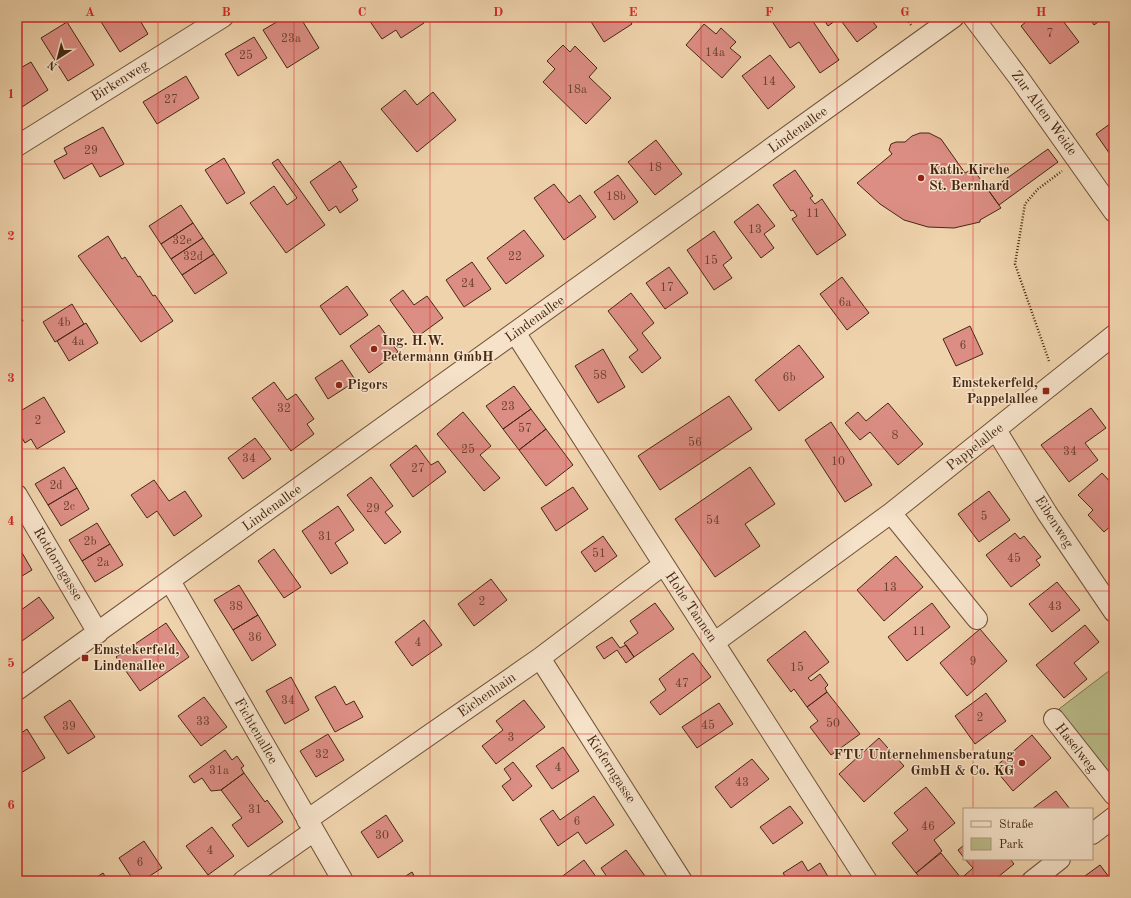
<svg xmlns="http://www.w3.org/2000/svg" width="1131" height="898" viewBox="0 0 1131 898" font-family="'Old Standard TT',serif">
<rect width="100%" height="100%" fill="#efd3ac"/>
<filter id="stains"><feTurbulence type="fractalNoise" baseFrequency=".005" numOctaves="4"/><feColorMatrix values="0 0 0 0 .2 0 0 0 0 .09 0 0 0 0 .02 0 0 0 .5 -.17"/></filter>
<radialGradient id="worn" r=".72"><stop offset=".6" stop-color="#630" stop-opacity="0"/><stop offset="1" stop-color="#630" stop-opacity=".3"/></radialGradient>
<path fill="#b9bc89" stroke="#80724d" d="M1114,667V782L1059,709Z"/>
<path fill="#dc8e84" stroke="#462711" d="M98,17H138L148,34L120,52Z
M285,17H300L319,48L287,68L263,30Z
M324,17H335L327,22Z
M367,17H420L424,23L401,38L396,30L382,39Z
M588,17H627L632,24L604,42Z
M684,17H694L692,21Z
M774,17H810L839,60L820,73L799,42L790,48L771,20Z
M822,17H869L877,27L857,42L839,18L828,26Z
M1032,17H1060L1079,42L1050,64L1021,26Z
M1089,17H1105L1094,25Z
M67,22L94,65L68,81L41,38Z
M704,24L716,34L721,28L736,42L730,48L741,57L722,78L686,45Z
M17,36L21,43L17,45Z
M254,37L267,58L238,76L225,54Z
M563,45L570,52L575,46L597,68L589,77L611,98L586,124L543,82L555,69L547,61Z
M770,55L795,87L768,109L742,76Z
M31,62L48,90L22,107L17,99V70Z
M186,76L199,98L157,124L143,102Z
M405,90L417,105L433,92L456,120L417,152L381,109Z
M1114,121V160L1096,134Z
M103,127L124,164L100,177L92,163L64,179L54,161L67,154L64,148Z
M920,133H929L941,139L965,173L973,169L1001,208L980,220V222L954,228L928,227L904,220L880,204L857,183L892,154L889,150L891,144L896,142H905L912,136Z
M656,140L682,174L655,195L628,162Z
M1048,149L1058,162L999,205L989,191Z
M224,158L245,193L227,204L205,170Z
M278,159L325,225L286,253L250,203L274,186L287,205L297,198L272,163Z
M340,161L357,187L352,190L358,200L340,213L336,206L329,211L310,182Z
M795,170L813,196L810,198L815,204L822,199L846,235L817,255L792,219L797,216L793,210L791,211L773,185Z
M618,175L638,202L614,220L594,192Z
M554,184L569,203L580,195L596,217L564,240L534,198Z
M758,204L775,226L764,234L774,248L761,258L734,222Z
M181,205L193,223L161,244L149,226Z
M193,223L203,238L171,259L161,244Z
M524,230L544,256L506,284L487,258Z
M714,231L732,258L723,265L732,278L714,290L687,250Z
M108,236L122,259L125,257L138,277L140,276L153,296L155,295L173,321L141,342L78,256Z
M203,238L214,254L182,275L171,259Z
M214,254L227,273L195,294L182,275Z
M472,262L491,289L464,307L446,280Z
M669,267L688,293L665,309L646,283Z
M842,277L869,313L847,330L820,294Z
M347,286L368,315L340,335L320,306Z
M403,290L414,305L427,296L443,318L417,337L390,300Z
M631,293L654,323L642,333L661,358L642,373L629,357L638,350L608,311Z
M72,304L84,324L55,342L43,322Z
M17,310L23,321L17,325Z
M86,323L98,343L69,361L57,341Z
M379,325L398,352L369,373L350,346Z
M970,326L983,354L956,366L943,339Z
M799,345L824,377L779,411L755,380Z
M603,349L625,387L598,403L575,366Z
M342,360L356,381L328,399L315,378Z
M274,382L287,400L296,394L314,419L307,424L314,434L291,451L252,398Z
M514,386L531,409L503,429L486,406Z
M729,396L752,429L660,490L638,456Z
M44,397L65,432L37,449L31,439L25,443L17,429V413Z
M888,403L923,444L898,465L870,432L860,440L845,423L858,412L866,421Z
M1091,408L1106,428L1085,443L1098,460L1069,482L1041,445Z
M531,409L546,429L519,450L503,429Z
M463,412L491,446L480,455L500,478L484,491L437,434Z
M831,422L872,485L845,502L805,440Z
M546,429L573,465L546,486L519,450Z
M255,438L271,459L243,479L228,458Z
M416,445L431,465L438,461L446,472L413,497L390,465Z
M64,467L77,488L48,505L35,484Z
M750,467L775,504L745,524L760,546L715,577L675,519Z
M1102,473L1114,486V523L1104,532L1088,515L1093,510L1078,495Z
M371,477L393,506L385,512L401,532L385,544L347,495Z
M154,480L169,501L185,491L202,516L174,536L157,511L147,518L131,495Z
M573,487L588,509L556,531L541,508Z
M77,488L89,509L61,526L48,505Z
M989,491L1010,520L979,542L958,514Z
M338,506L354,530L335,543L348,563L331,574L302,531Z
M97,523L110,544L82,561L69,540Z
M1015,533L1020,539L1024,536L1041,557L1036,560L1040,565L1011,587L986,555Z
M603,536L617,556L595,572L581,552Z
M17,544L32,570L17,579Z
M110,544L123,565L95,582L82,561Z
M274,549L301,587L284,598L258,561Z
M896,556L923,587L884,621L857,590Z
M491,579L507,600L474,626L458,604Z
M1057,582L1080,610L1052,632L1029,604Z
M239,585L258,615L233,630L214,600Z
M39,597L54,618L22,641L17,633V613Z
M655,603L674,629L634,657L624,643L638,633L630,621Z
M932,603L950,627L907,661L888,637Z
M258,615L276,645L252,661L233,630Z
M424,620L442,645L412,666L395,642Z
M166,623L189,657L140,691L116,657Z
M1085,625L1099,642L1074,663L1087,679L1064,698L1036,665Z
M980,629L1007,661L967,696L940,663Z
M805,631L829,662L808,678L811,681L820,674L828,685L825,688L827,692L807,707L794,689L791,692L767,660Z
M612,637L620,648L626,645L634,657L626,663L617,650L604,659L596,647Z
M693,653L711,677L660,715L650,702L666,690L659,679Z
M291,677L309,710L285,724L266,691Z
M335,686L346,705L354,701L363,717L335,732L315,697Z
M827,692L860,734L831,755L810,727L818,721L807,707Z
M986,693L1006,721L975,744L955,716Z
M204,697L227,727L201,746L178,716Z
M70,700L95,737L68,754L44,717Z
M524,700L545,727L496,764L482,746L503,730L496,721Z
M719,703L733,724L697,748L682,727Z
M27,729L45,758L21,773L17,766V736Z
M328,734L344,760L316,777L300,751Z
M1032,735L1051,758L1013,791L994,768Z
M879,738L904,766L864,802L839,774Z
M563,747L579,771L552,789L536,766Z
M225,750L232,760L237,756L244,766L241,768L244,773L221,790L211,791L202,778L194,783L189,776Z
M752,759L769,779L731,808L715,787Z
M513,762L532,786L513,801L502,786L511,779L504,769Z
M244,773L265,802L267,800L283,822L248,847L232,825L242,818L221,790Z
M926,787L955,823L934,840L942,851L916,873L892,843L908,830L894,813Z
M1056,791L1070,809H1032Z
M594,796L614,825L586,844L578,832L558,846L540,819L553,810L560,820Z
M790,806L803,823L773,844L760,827Z
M386,815L403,841L378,858L361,832Z
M212,827L234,856L208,875L186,846Z
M144,841L162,868L142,881H134L119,858Z
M964,845V858L958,850Z
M626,850L645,876L639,881H602L607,877L601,868Z
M941,853L961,878L965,875L970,881H923L916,873Z
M965,859H1010L1014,864L993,881H970L965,875L973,868Z
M584,860L599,881H556Z
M802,861L808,871L820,863L830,880L788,881L783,873Z
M1100,865L1112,881H1078Z
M412,872L417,881H398Z
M103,873L108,881H91Z"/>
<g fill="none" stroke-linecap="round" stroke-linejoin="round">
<defs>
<path id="minor" d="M973,17L1019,78L1114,212
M17,146L223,17
M516,334L867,881
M996,430L1047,513L1114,612
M17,495L98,633
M891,513L977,619
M170,581L343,881
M715,642L891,513L1114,335
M540,658L682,881
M17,690L954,17
M1054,719L1114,795
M307,820L540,658L663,565
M1092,834L1114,817
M243,881L314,831
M1032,881L1060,859"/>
</defs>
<use href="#minor" stroke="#705238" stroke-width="22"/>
<path stroke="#462711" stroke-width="2.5" stroke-dasharray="1 2" stroke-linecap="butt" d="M905,17L911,25
M1049,361L1015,264L1025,204L1038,189L1062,171"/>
<use href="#minor" stroke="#f5e2c9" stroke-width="20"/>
</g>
<path fill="none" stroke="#d62828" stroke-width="1" stroke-opacity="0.55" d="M158,17V881M294,17V881M430,17V881M566,17V881M701,17V881M837,17V881M973,17V809M17,164H1114M17,307H1114M17,449H1114M17,591H1114M17,734H1114M973,859V881"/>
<g fill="#8f2418" stroke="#f5e2c9" stroke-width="1.5">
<circle cx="921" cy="178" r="4"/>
<circle cx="374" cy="349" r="4"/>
<circle cx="339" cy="385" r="4"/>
<rect x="1042" y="387" width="8" height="8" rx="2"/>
<rect x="81" y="654" width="8" height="8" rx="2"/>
<circle cx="1022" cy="763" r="4"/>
</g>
<g text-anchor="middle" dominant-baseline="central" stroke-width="3" stroke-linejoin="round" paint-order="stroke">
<g font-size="12" fill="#6c412e">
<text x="1050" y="34">7</text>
<text x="291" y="39">23a</text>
<text x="715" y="53">14a</text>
<text x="246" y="56">25</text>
<text x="769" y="82">14</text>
<text x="577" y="90">18a</text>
<text x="171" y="100">27</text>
<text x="91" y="151">29</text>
<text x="655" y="168">18</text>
<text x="616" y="197">18b</text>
<text x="813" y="214">11</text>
<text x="755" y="230">13</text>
<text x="182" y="241">32e</text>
<text x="193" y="257">32d</text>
<text x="515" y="257">22</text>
<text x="711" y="261">15</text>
<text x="468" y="284">24</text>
<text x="667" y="288">17</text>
<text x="845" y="303">6a</text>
<text x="64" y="323">4b</text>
<text x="78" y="342">4a</text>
<text x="963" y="346">6</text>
<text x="600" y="376">58</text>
<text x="789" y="378">6b</text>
<text x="508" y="407">23</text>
<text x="284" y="409">32</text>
<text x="38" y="421">2</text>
<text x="525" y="429">57</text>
<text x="895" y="436">8</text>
<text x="695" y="443">56</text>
<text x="468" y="450">25</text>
<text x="1070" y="452">34</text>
<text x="249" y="459">34</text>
<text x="838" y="462">10</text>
<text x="418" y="469">27</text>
<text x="56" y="486">2d</text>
<text x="69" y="507">2c</text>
<text x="373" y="509">29</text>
<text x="984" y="517">5</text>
<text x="713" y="521">54</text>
<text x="325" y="537">31</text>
<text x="90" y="542">2b</text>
<text x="599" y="554">51</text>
<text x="1014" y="559">45</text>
<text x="103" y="563">2a</text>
<text x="890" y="588">13</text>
<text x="482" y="602">2</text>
<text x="236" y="607">38</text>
<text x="1055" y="607">43</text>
<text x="919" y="632">11</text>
<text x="255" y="638">36</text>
<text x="418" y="643">4</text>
<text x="973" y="662">9</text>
<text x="797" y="668">15</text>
<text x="682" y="684">47</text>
<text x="288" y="701">34</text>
<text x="980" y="718">2</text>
<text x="203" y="722">33</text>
<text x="833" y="724">50</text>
<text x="708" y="726">45</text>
<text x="69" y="727">39</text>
<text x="511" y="738">3</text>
<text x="322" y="755">32</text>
<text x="558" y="768">4</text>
<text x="219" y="771">31a</text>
<text x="742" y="783">43</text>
<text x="255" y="810">31</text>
<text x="577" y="822">6</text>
<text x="928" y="827">46</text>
<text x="382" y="836">30</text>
<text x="210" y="851">4</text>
<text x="140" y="863">6</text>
</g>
<g font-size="14" fill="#462711" stroke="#f5e2c9">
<text transform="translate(120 81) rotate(-32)">Birkenweg</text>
<text transform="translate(1044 113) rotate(54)">Zur Alten Weide</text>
<text transform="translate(798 130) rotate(-36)">Lindenallee</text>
<text transform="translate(535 319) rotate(-36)">Lindenallee</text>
<text transform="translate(975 447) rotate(-38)">Pappelallee</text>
<text transform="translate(272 508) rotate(-36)">Lindenallee</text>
<text transform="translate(1054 522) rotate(57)">Eibenweg</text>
<text transform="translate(58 564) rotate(59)">Rotdorngasse</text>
<text transform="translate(691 607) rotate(56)">Hohe Tannen</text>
<text transform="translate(487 695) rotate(-35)">Eichenhain</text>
<text transform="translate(256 731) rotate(60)">Fichtenallee</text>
<text transform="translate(1076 748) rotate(52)">Haselweg</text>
<text transform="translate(611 769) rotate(57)">Kieferngasse</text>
</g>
<g font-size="14" font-weight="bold" fill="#462711" stroke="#f5e2c9" text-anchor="start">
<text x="929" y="170">Kath. Kirche<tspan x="929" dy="16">St. Bernhard</tspan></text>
<text x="382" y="341">Ing. H.W.<tspan x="382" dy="16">Petermann GmbH</tspan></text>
<text x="1038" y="383" text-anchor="end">Emstekerfeld,<tspan x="1038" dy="16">Pappelallee</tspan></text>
<text x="347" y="385">Pigors</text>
<text x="93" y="650">Emstekerfeld,<tspan x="93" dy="16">Lindenallee</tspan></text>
<text x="1014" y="755" text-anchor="end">FTU Unternehmensberatung<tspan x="1014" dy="16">GmbH &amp; Co. KG</tspan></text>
</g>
</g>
<rect width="1131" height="898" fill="none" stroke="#efd3ac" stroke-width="44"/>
<rect x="963" y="808" width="130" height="52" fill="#f5e2c9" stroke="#af977f"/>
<rect x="971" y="821" width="20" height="6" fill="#f5e2c9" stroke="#af977f"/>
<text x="999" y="828" font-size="12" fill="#462711">Straße</text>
<rect x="971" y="838" width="20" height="12" fill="#b9bc89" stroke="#af977f"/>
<text x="999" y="848" font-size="12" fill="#462711">Park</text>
<g transform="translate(58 58) rotate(216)" stroke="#f5e2c9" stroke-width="3" paint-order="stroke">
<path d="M0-3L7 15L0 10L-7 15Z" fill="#462711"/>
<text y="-6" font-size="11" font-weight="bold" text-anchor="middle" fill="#462711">N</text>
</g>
<rect x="22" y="22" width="1087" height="854" fill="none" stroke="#d62828" stroke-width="1.5"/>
<g font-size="13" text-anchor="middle" font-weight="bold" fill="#d62828">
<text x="90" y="16">A</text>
<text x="226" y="16">B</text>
<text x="362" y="16">C</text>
<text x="498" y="16">D</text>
<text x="633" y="16">E</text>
<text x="769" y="16">F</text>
<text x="905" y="16">G</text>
<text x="1041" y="16">H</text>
<text x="11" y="98">1</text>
<text x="11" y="240">2</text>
<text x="11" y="382">3</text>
<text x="11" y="525">4</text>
<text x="11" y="667">5</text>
<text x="11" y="809">6</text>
</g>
<rect width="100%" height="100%" filter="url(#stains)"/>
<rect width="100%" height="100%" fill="url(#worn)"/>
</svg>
